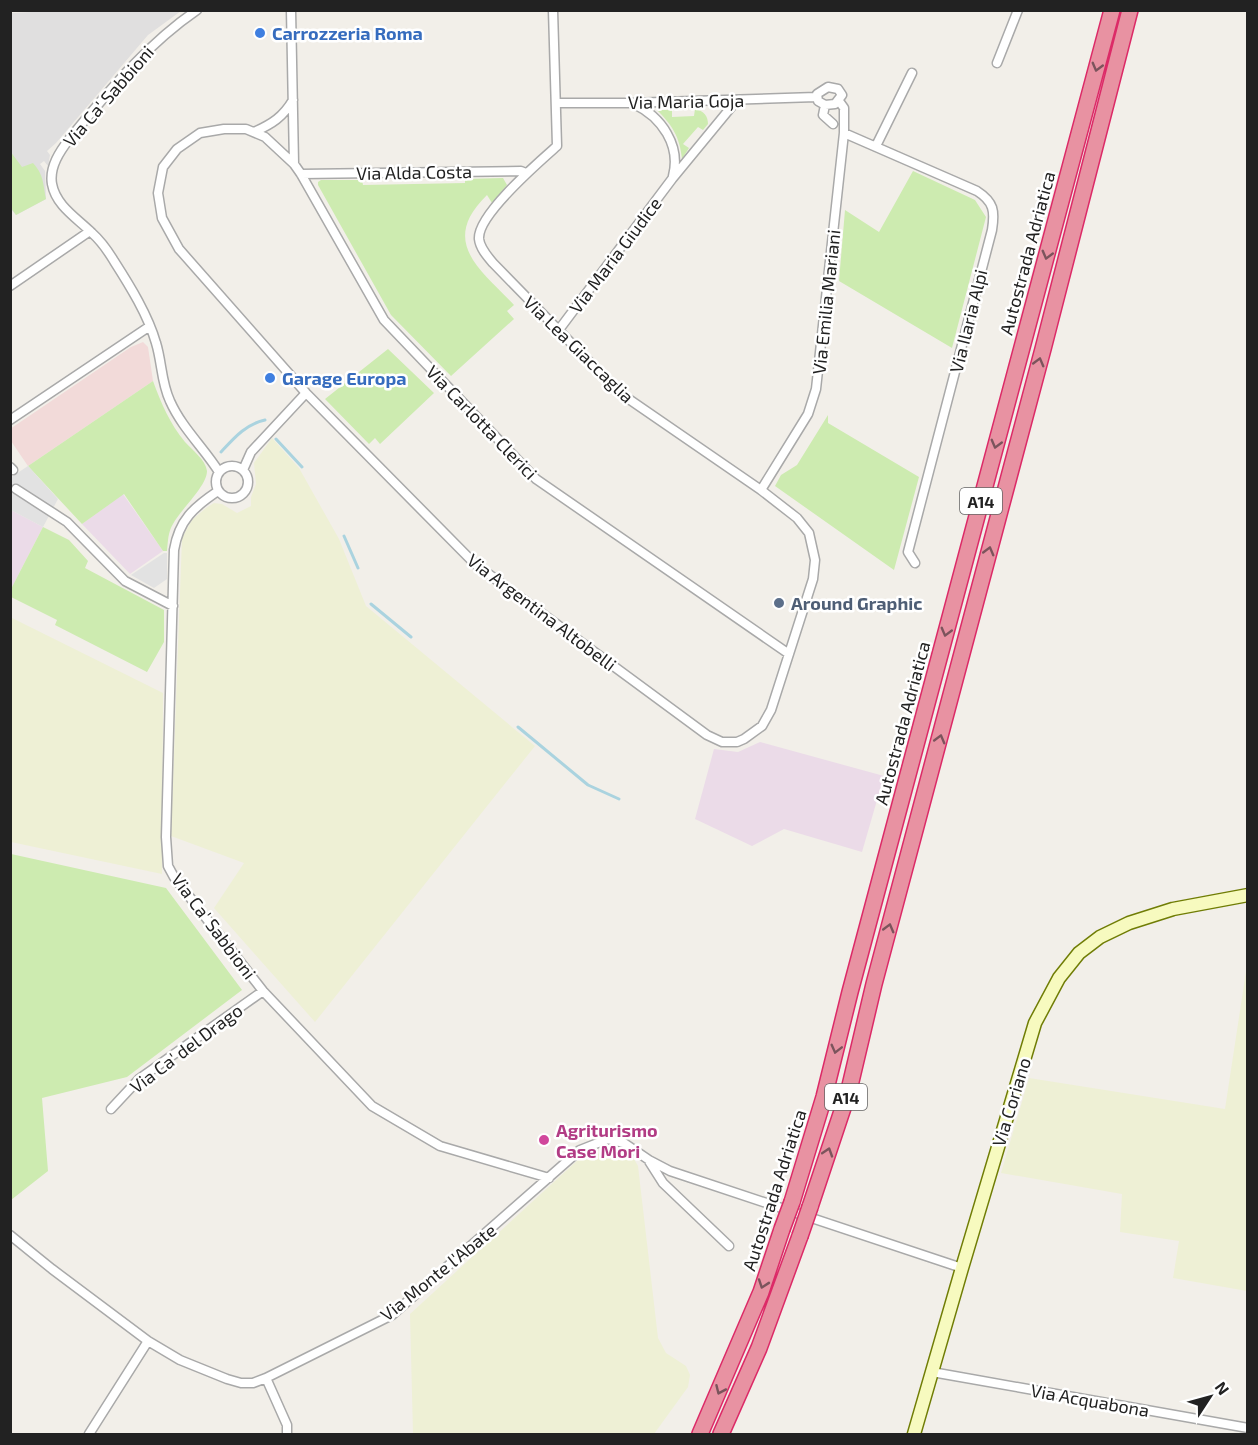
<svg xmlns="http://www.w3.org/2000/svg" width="1258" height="1445" viewBox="0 0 1258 1445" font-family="'Exo 2',sans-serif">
<rect width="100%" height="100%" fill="#f2efe9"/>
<path fill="#e0dfdf" d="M75,10L181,11L148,35L56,143L47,151L50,155L48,166L44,161L40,164L45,171L46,199L16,215L10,208V13Z"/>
<path fill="#f2dad9" d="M143,342L148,347L153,381L28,466L11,441L10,429L131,347Z"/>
<path fill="#ebdbe8" d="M123,494L163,551L130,574L82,524Z
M11,510L43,527L11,589Z
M760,742L884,776L862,852L784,829L752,846L695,819L714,749L738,752Z"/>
<path fill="#eef0d5" d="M272,438L299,468L339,539L366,606L535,746L315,1022L214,908L244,863L171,836L182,538L192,520L206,508L214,503L222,504L237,513L251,506V497L256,484L254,463Z
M10,617L163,693L162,874L11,842Z
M1247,965L1248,1291H1247L1173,1278L1179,1241L1120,1232L1122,1194L1001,1173L1029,1078L1225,1109Z
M613,1147L633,1157L638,1166L658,1338L666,1353L686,1366L690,1375L688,1387L654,1434H413L410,1314L579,1159L604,1148Z"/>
<path fill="#cdebb0" d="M695,109C704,111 708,116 708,124L703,130L698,127L683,144L689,148L682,159C680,137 672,125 657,110H672V117L694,116Z
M10,151L22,167L33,163C44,175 43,184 46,199L16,215L11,208Z
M913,171L975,200L986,217L952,348L839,281L845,210L879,232Z
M503,178L507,185L492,203L487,195C439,242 480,269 514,305L507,311L514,319L451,376L391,315L318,185V182L321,180H362L363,185L465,183V179Z
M388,349L434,393L380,444L375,438L369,444L325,399Z
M153,381C161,403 170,424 185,442C192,450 206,460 207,471C207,486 181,509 173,524C168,532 168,541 167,551H163L124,494L82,524L28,466Z
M828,415V423L919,477L894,570L775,486L781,475L797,465Z
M43,527L69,540L88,561L85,568L164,610V642L147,672L55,625L57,620L11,597V589Z
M11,854L166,888L242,990L127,1077L42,1098L48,1171L11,1200Z"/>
<path fill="#e2e2e2" d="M28,466L58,499L43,527L11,510L10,478Z
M164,553H167V579L154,588L131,575Z"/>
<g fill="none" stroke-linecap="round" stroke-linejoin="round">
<path stroke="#aad3df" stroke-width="3" d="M276,439L302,467
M221,452C234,438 246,424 265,420
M344,536L358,568
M371,604L411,637
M518,727L588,785L619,799"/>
<defs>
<path id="minor" d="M197,10C146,45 109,91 70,138C60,151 49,167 52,184C56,206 77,218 92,233C101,241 108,251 114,261C130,286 148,315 156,343C162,362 161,382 170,401C182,428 204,448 219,472
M291,10L294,164
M553,10L557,146C539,162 477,215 479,239C480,248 487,256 493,263L620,393L761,490L797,518L809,533L815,560L813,579L771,710L762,726L744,739L737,742H722L707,735L475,564L306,393L179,249L162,218L158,193L163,167L177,149L200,133L224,129H246L265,137L294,164L301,174L384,320L536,479L789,654
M997,63L1018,10
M828,87L838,89L842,95L835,104L825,105L818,101L817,94Z
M556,103H630L816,97
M634,104C662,117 681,146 673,176
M825,105L823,115L833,124
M254,132C272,124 283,117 293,100
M844,133L977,191C994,202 995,211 992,230L908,552L915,563
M876,146L912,73
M301,174L521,171L526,173
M10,286L90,231
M558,331L672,179L737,100
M10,420L150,326
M216 482a16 16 0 1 1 32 0a16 16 0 1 1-32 0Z
M10,467L13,470
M243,470L251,452L306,393
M16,489L67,522L125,581L173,606
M761,490L808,414L816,389L844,133V108L839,101
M218,491C194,507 179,520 174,550L166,837L168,866L174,877L263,991L372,1106L440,1146L549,1178
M111,1109L139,1079L263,991
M649,1161L663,1183L729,1246
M10,1235L52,1269L148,1341L180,1360L227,1379L241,1383H253L266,1378
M932,1372L1248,1428
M89,1434L148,1341
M287,1434V1425L266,1378L392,1315L580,1150L608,1139L624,1143L649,1160L670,1171L962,1268"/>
<path id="secondary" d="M914,1434L962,1268L1035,1023L1059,978L1079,953L1100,937L1129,923L1173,909L1248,895"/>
<path id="motorway" d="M792,1202L824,1097L850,992L1112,10
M810,1207L849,1090L874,984L1043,349L1130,10
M700,1434L761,1292L782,1229
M721,1434L759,1348L800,1236"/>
</defs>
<use href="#minor" stroke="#a9a9a9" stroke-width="11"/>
<use href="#secondary" stroke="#707d05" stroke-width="15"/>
<use href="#motorway" stroke="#dc2a67" stroke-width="18"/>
<use href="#minor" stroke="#fff" stroke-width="8"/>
<use href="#secondary" stroke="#f7fabf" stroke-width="12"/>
<use href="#motorway" stroke="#e892a2" stroke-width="15"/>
<defs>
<path id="motorway-bridge" d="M782,1229L792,1202
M800,1236L810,1207"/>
</defs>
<use href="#motorway-bridge" stroke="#dc2a67" stroke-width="18" stroke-linecap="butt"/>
<use href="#motorway-bridge" stroke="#e892a2" stroke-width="15"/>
</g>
<defs><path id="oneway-chevron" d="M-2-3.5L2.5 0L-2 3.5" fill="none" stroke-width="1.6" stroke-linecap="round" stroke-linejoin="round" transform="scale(1.5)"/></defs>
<g stroke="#7b545c">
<use href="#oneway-chevron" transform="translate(1097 67) rotate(105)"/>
<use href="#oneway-chevron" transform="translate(1047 255) rotate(105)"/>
<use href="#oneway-chevron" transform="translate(1039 362) rotate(-75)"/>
<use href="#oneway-chevron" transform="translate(996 444) rotate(105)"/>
<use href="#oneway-chevron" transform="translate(989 551) rotate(-75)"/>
<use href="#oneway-chevron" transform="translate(946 632) rotate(105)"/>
<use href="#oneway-chevron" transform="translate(940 739) rotate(-75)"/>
<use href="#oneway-chevron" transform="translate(889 928) rotate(-75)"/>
<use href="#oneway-chevron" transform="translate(836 1049) rotate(104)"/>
<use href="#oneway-chevron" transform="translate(828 1152) rotate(-72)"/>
<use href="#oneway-chevron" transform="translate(763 1284) rotate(109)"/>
<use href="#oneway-chevron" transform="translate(720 1390) rotate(114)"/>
</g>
<g fill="#3f7fe0" stroke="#fff" stroke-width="2">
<circle cx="260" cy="33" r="6"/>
<circle cx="270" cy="378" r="6"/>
</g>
<circle fill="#5c6f8a" stroke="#fff" stroke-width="2" cx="779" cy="603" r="6"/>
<circle fill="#d1479c" stroke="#fff" stroke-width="2" cx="544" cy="1140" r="6"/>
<g text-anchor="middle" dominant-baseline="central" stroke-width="5" stroke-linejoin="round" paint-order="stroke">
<g fill="#fff" stroke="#646464" stroke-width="1.5">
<rect x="960" y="488" width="42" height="26" rx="4.5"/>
<rect x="825" y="1084" width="42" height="26" rx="4.5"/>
</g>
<g font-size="16" font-weight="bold" fill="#222">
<text x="981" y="501">A14</text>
<text x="846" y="1097">A14</text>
</g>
<g font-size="18" font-weight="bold" fill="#366cbe" stroke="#fff" text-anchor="start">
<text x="272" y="33">Carrozzeria Roma</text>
<text x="282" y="378">Garage Europa</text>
</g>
<g font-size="18" fill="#222" stroke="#fff">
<text transform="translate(108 96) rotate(-49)">Via Ca' Sabbioni</text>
<text transform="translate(686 101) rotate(-1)">Via Maria Goja</text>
<text transform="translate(414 172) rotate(-1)">Via Alda Costa</text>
<text transform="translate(1027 253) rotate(-75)">Autostrada Adriatica</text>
<text transform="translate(615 255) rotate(-53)">Via Maria Giudice</text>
<text transform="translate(826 302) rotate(-84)">Via Emilia Mariani</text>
<text transform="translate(968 321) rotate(-76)">Via Ilaria Alpi</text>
<text transform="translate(579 349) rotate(44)">Via Lea Giaccaglia</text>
<text transform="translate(482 422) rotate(46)">Via Carlotta Clerici</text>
<text transform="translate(542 612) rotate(37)">Via Argentina Altobelli</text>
<text transform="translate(902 723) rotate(-75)">Autostrada Adriatica</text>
<text transform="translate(214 926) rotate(53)">Via Ca' Sabbioni</text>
<text transform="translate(186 1048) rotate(-37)">Via Ca' del Drago</text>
<text transform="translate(1011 1102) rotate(-73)">Via Coriano</text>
<text transform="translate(774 1190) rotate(-72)">Autostrada Adriatica</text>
<text transform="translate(438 1272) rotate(-39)">Via Monte l'Abate</text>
<text transform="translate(1090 1400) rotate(10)">Via Acquabona</text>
</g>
<g font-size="18" font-weight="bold" fill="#4e5e75" stroke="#fff" text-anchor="start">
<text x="791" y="603">Around Graphic</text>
</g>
<g font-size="18" font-weight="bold" fill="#b23c85" stroke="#fff" text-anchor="start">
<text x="556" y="1130">Agriturismo<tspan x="556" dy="21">Case Mori</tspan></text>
</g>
</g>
<rect width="1258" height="1445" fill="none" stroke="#222222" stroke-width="24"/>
<g transform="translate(1210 1397) rotate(54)" stroke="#ffffff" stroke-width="4.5" paint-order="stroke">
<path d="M0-4.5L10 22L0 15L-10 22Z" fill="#222222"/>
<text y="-9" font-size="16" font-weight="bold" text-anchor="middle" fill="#222222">N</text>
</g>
</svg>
